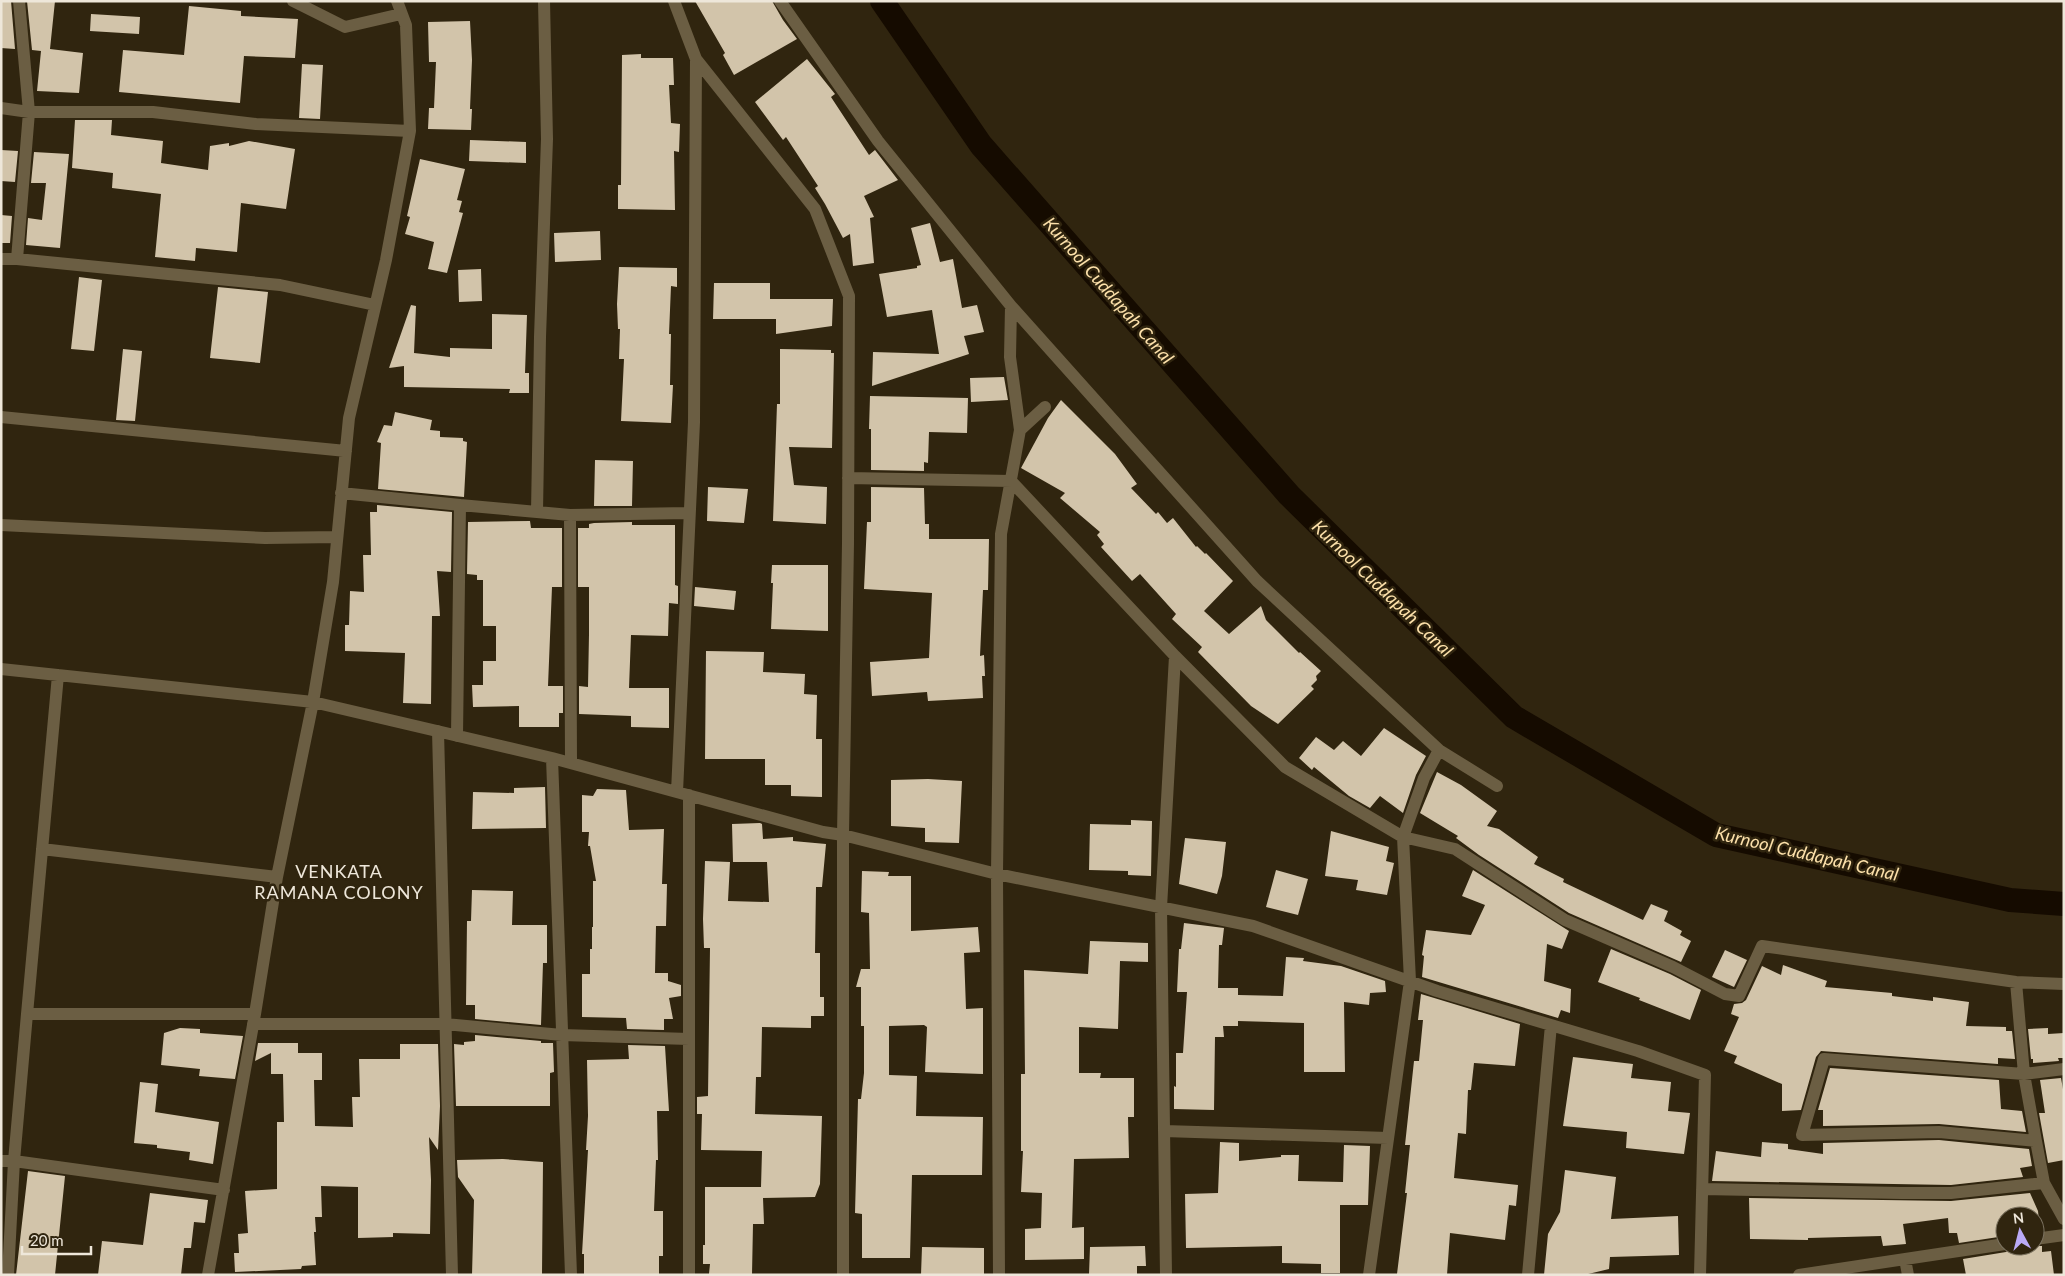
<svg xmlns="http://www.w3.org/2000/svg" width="2065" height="1276" viewBox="0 0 2065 1276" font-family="Lato,sans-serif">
<rect width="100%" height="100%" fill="#30250f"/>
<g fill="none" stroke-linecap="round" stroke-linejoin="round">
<path stroke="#150b00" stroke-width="24" d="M882,1L981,145L1289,495L1514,717L1716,835L2010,900L2064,904"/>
</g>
<path fill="#d2c4aa" d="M1,1H11L15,49L1,48Z
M27,1H55L50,49L83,53L79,93L37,91L41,51L32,50Z
M695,1H772L783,20L797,39L734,75L723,55L725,53Z
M189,6L241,11V16L298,19L295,58L244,56L240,103L119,92L123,50L184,55Z
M91,14L140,17L139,34L90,31Z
M470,21L472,60L470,109H472L471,130L428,129L429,108H434L436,62H429L428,22Z
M641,54V58H673L674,85H669L671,123L680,124L679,152L674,151L675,210L618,209V185H621L622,55Z
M807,59L835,94L831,97L869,155L875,150L898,180L864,196L874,217L870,218L874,263L853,266L850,234L843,238L825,204L815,188L818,186L786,137L783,140L755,102Z
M302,64L323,65L320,119L299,118Z
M75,120H112L111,135L163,141L161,163L208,170L210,146L229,143V146L249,141L295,149L286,209L241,203L237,252L196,248L195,261L155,257L161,194L112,188L113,173L72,168Z
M470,140L526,142V163L469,161Z
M1,150L18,151L15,182L1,181Z
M34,152L69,154L60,248L26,245L28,218L42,220L46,183H31Z
M420,159L465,169L457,200L462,201L459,212L463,213L447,273L428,269L434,242L405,234L410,217L407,216Z
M1,215L12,216L10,243H1Z
M930,223L940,262L953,259L962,308L977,305L984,332L964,336L969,354L872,386L873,352L939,354L932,310L887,317L879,274L917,268V266L921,265L911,228Z
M600,231L601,260L555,262L554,233Z
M619,267L677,268V287L671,286L669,334H671L670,385H673L671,423L621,421L624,359H619L620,329H618L617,304Z
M481,269L482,301L459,302L458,270Z
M79,277L102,280L94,351L71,349Z
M714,283H770V299H833L832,326L776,334V319H713Z
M218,287L268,292L260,363L210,358Z
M411,305L416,306L414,353L450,357V348L492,349V314L527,315L525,373H529V393H509L510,389L404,387V366L389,368Z
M123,349L142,351L135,421L116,420Z
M780,349L831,350V353H834L832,448L789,447L794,485L827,487L826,524L773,521L777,404H780Z
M1004,377L1008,400L971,402L970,378Z
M870,396L968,398L967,433L929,432L928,463L924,462V471L871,470V429H869Z
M1061,400L1115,454L1137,484L1131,488L1156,514L1158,512L1167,523L1173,518L1196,547L1197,546L1205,554L1206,553L1233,581L1204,611L1229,634L1261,606L1266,620L1299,653L1300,652L1321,671L1316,676L1317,680L1311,686L1314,689L1278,724L1251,706L1198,652L1202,647L1172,619L1176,614L1140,574L1132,581L1101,547L1104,544L1097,535L1100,532L1060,498L1065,493L1021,468L1048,418Z
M395,412L432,420L430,430L440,431V437L463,438V441L467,442L464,497L378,489L381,443L377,442L384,425L392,426Z
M595,460L633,461L632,506H594Z
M708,487L748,489L744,523L707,521Z
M871,487L924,488L925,524H929V539H989L988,590H983L980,656L984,655L985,676H982L983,698L928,701L927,692L872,696L870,662L929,658L932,593L864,589L867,522H871Z
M377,505L452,512L451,572L437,571L440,616H432L431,704L403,703L405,653L345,651V625H349L350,591L364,592L363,555H371L370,512H377Z
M530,521L531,528H562V587H552L548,686H563V713H559V727H519V706L473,707L472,685H483V661H496V626H483V580H477V575L467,574L468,522Z
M632,522V525H675V585L678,586V604L669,603L668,636L631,635L629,688H669V728L631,727V716L579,714V686L588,687L589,634V587H578V528H589V524L594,523Z
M772,565H828V631L771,629L773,583H771Z
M695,587L736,591L734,610L694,606Z
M706,651L764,652L763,672L805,674L804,694L817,695L816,739H822V797L791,796V785H765V759H705Z
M1384,728L1426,756L1416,775L1403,813L1380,796L1370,808L1349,796L1314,767L1312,770L1299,758L1316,737L1334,750L1343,741L1361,756Z
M1437,772L1461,785L1497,811L1487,826L1499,829L1538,857L1534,864L1564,879L1563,882L1643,920L1651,904L1668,911L1664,921L1682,931L1680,935L1691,941L1681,962L1569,913L1479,855L1456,838L1458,836L1420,813Z
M928,779L962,781L959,843L925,842V828L891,826V780Z
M545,787L546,828L472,829L473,792L514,793V788Z
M597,789L626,790L629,830L664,829L662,884H667L666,926H656L655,973H668V981L681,985V996L669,998L673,1019H664V1030L627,1029L626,1018L582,1017V974H590V949H592V927H593V881H596L590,846H588L589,832H582V795L593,796Z
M1131,820L1152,821L1151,876L1128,875V871L1089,870L1090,824L1131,825Z
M760,823L762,824L763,839L793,837V841L826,844L822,887H816L815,953H820V997H824V1016H811V1028L762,1027L761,1077H756L755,1114L822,1116L820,1184L815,1197L763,1198L764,1224H753L752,1275L709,1274L710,1264H703V1245H705V1187H761L762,1151L701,1150L702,1114H697V1097L708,1096L710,948H704L703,919L705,861L730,862L728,901L769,902L767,862H733L732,824Z
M1331,831L1389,847L1386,861L1394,863L1387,895L1356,890L1358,880L1325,876Z
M1185,838L1226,842L1222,876L1217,894L1179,884Z
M1276,870L1308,879L1298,915L1266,907Z
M1473,870L1569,931L1562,949L1547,944L1544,981L1571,989L1570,1013L1561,1010L1558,1018L1422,977L1424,956L1422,955L1426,930L1471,935L1485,905L1462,896Z
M862,871L889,872L888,876H911V931L978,927L980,952L964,953L966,1009L983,1008V1074L925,1072L927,1027L924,1025L889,1026V1075L917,1076L916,1116L983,1117L982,1175H912L910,1258H862V1214L855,1213L858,1099H861L864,1073V1026H861V987H856L861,969H870L869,913L861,912Z
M472,890L513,891L512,925H547V963H543L541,1025L475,1019V1005H466L467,921H471Z
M1184,923L1224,928L1222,945H1219L1218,988H1238V995L1283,996L1286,957L1304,958L1303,961L1341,966L1385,981L1386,992L1370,993L1369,1005L1344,1002L1345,1072H1304V1023L1238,1021V1026H1223L1224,1037H1215L1214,1110L1174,1109V1086L1176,1087V1053H1183L1187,992H1177L1179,949H1181Z
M1090,941L1148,943V962L1120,961L1118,1029L1079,1027V1073H1101L1100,1078H1134V1117H1128L1129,1158L1074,1159L1072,1228L1084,1227V1259L1025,1260V1229L1041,1228L1042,1193L1021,1192L1023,1151H1021V1074H1025L1024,970L1088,974Z
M1611,949L1670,974L1701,990L1690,1020L1639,1000L1640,998L1598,982Z
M1725,950L1747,960L1734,987L1712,977Z
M1783,965L1827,981L1825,987L1892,993V996L1933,1001V997L1969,1002L1966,1026L2006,1027V1031H2012L2015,1059L1998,1058V1064L1821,1051L1816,1057L1801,1110L1782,1111V1084L1734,1063L1737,1056L1724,1051L1739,1017L1731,1014L1734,1004L1742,1003L1746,1000L1762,966L1781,975Z
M1421,994L1520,1024L1515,1066L1474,1063L1471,1090H1468L1466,1134L1458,1133L1454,1178L1518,1185L1516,1206L1509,1205L1505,1240L1450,1233L1447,1275L1397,1274L1407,1193H1405L1410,1145H1405L1414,1061H1419L1423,1020H1418Z
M180,1028L200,1029V1033L243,1036L235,1079L199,1076L200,1069L161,1065L164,1033Z
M2048,1028V1034L2064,1033V1058H2058L2059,1061L2033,1063V1059H2031L2028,1029Z
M475,1035L541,1041V1043H553L554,1072L550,1073V1106H456L454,1044L464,1045V1042L475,1041Z
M258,1043H298V1053H322V1080H314L315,1126L353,1127L352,1097H360L359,1059H400V1044H438L440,1106L438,1150L429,1137L431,1180L430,1234L393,1233V1237L358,1238V1187L321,1186L322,1217H315L316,1232H314L316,1265L302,1266L301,1269L235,1272L234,1253H239L238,1234L248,1233L245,1191L277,1189V1122H284L283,1074H271V1053L255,1061Z
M628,1045L665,1046L669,1111H657L658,1160H656L654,1211H663V1256H659V1275H584V1254H582L588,1150H586L588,1116L587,1060L629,1059Z
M1573,1057L1633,1064L1631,1078L1671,1082L1668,1111L1690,1113L1684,1154L1626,1148L1627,1132L1563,1126Z
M1830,1068L1999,1080L2001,1109L2022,1111L2026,1132L1939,1124L1823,1126V1110H1818Z
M2061,1078L2064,1095V1160L2048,1163L2039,1113H2045L2040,1080Z
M140,1082L158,1084L155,1112L219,1122L213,1164L189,1160L190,1152L157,1148V1145L134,1143Z
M1939,1140L2029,1149L2032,1166L2020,1168L2023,1177L1951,1185L1712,1181L1716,1151L1761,1157L1762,1142L1788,1144V1149L1823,1154V1143Z
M1220,1142L1239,1143V1161L1281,1157V1155H1299L1298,1181L1343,1182L1344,1145L1370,1146L1368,1205H1340V1273H1321V1264L1282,1263V1246L1186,1248L1185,1194L1218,1193Z
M503,1159L543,1162L542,1275H472L474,1200L458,1177L457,1160Z
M1565,1170L1616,1177L1611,1219L1678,1216L1679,1255L1610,1257L1609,1269L1584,1275H1544L1548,1234L1560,1212Z
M28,1171L65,1176L55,1275H16Z
M150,1193L208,1200L205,1223L194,1222L191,1248H184L181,1275H98L102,1241L143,1245Z
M2030,1193L2038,1211L2040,1230L2035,1231V1216H2005V1236L1959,1243L1957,1233H1949L1948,1218L1903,1224L1906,1244L1883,1246L1881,1236L1808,1238V1240L1750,1239L1749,1198L1951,1201Z
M1145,1246L1146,1266H1137V1275H1089L1090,1247Z
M2013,1246H2042V1252L2051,1251L2054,1275H1966L1963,1259L2006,1252Z
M922,1247L984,1248V1275H921Z"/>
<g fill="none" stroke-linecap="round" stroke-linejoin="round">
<path stroke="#6b5e43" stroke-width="12" d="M293,1L345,27L401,14
M544,1L547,139L540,337L537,512L570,515L571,763
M674,1L696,59L694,422L677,792
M780,1L878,141L1011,306L1257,581L1439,750L1497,786
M696,59L815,209L849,296L848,543L843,835V1275
M1,108L29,112H153L256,124L410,131
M1,259H17L29,112L19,1
M17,259L280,285L375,305
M1011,306L1010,357L1020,430
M1,417L346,451
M848,478L1011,481L1175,656L1161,908L1166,1275
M341,493L460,505L457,736
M460,505L537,512
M570,515L688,513
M1,525L265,538L337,537
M1175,656L1285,767L1403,837L1410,981L1369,1275
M1,669L313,702L552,758L823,832L843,835L997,874L1253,926L1437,991L1638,1051L1705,1075L1700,1275
M58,675L27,1014H255L208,1275
M438,731L452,1275
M1439,750L1424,778L1403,837L1455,849L1565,920L1673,967L1725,994L1739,996L1762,946L2016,982L2064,984
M552,758L571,1275
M689,795V1275
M42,849L277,877
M2016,982L2024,1074L2036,1141L2044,1183L2064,1219
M27,1014L14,1161L224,1190
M255,1014L277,877L313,702L333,582L349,418L386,260L410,131L406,25L397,1
M253,1024H445L562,1035L689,1039
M1164,1131L1388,1138
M2036,1141L1939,1132L1802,1135L1824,1059L2024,1074L2064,1069
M1,1161H14L8,1275
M1702,1189L1901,1193H1951L2044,1183
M2035,1239L2064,1235
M1905,1259L1908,1275
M999,1275L997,874L1001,534L1020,430L1045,407
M1528,1275L1551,1025
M1799,1275L2005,1244"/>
</g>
<g text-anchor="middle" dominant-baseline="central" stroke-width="5" stroke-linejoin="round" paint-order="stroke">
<g font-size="18" font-style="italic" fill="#fce0aa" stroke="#30250f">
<text transform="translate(1109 290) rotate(49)">Kurnool Cuddapah Canal</text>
<text transform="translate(1383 588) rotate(44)">Kurnool Cuddapah Canal</text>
<text transform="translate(1807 853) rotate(13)">Kurnool Cuddapah Canal</text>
</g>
<g font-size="18" letter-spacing="1" fill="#eee7da" stroke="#30250f">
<text x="339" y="871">VENKATA<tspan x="339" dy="21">RAMANA COLONY</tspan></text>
</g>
</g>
<rect width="2065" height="1276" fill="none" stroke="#eee7da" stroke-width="5"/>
<g transform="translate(2020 1231) rotate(353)"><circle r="24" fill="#30250f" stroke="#7c7360"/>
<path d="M0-4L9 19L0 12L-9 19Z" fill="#baaaf6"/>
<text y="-8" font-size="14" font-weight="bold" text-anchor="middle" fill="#eee7da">N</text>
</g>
<path d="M22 1246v8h69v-8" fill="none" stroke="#eee7da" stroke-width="2.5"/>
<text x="30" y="1246" font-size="15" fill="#eee7da" stroke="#30250f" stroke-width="4" paint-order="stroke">20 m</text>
</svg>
